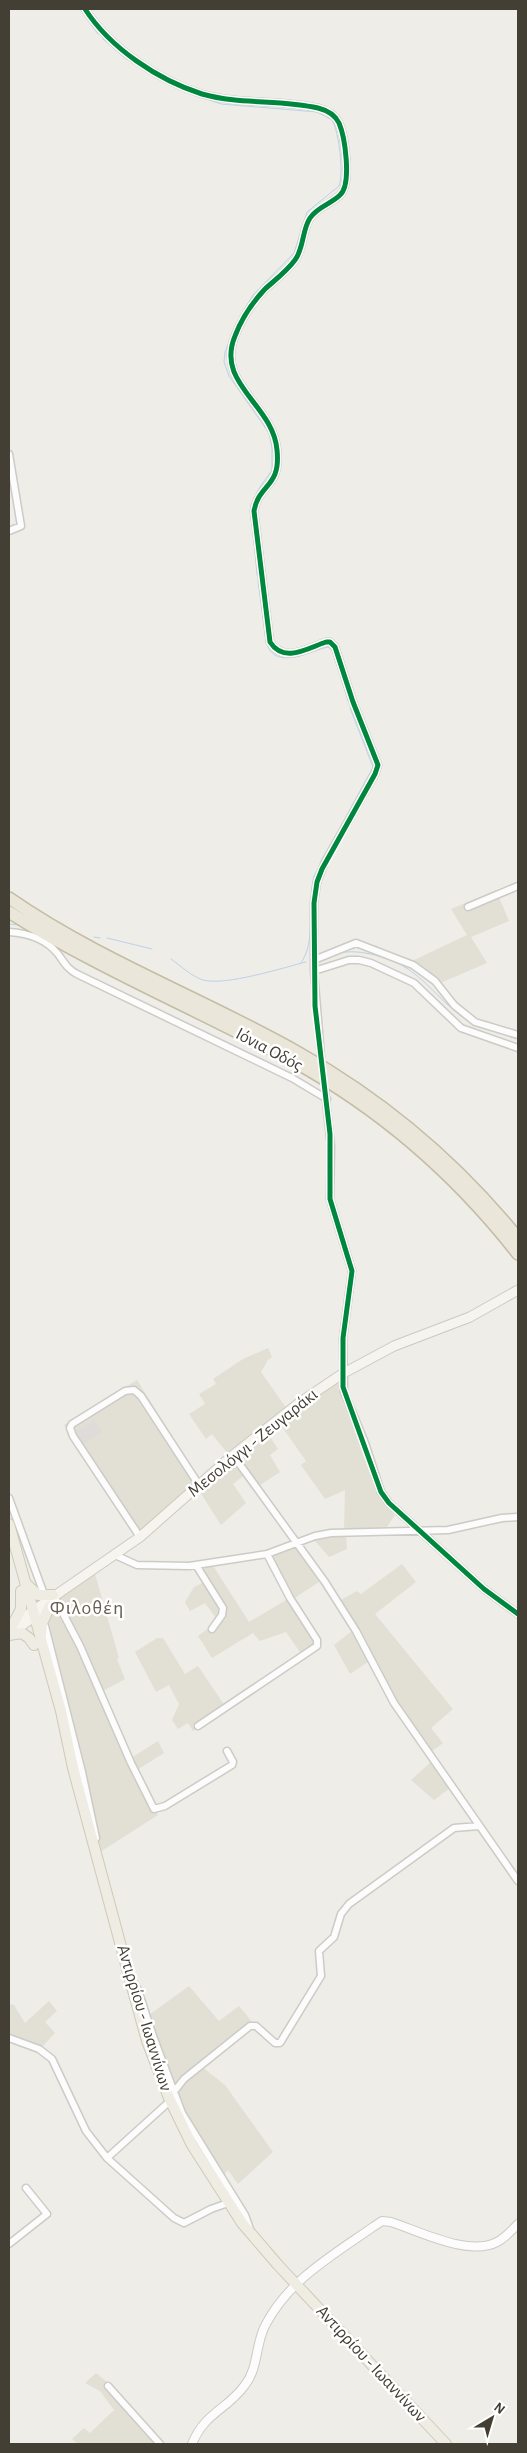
<svg xmlns="http://www.w3.org/2000/svg" width="527" height="2453" viewBox="0 0 527 2453" font-family="'Alegreya Sans',sans-serif">
<rect width="100%" height="100%" fill="#eeede8"/>
<path fill="#e2dfd5" d="M496,890L509,921L471,937L487,963L438,984L412,961L467,935L451,909Z
M268,1348L272,1357L268,1360L261,1372L287,1409L229,1455L212,1434L206,1439L189,1414L205,1404L199,1394L216,1384L213,1379L243,1359Z
M137,1380L200,1480L135,1535L64,1425Z
M338,1381L343,1403L359,1437L382,1500L395,1515L383,1533L346,1535L347,1549L329,1557L309,1534L344,1529L345,1490L325,1499L301,1465L306,1461L278,1421Z
M266,1431L278,1449L270,1455L280,1472L257,1487L247,1473L233,1484L246,1503L221,1525L198,1489Z
M295,1546L319,1582L290,1601L315,1639L314,1646L302,1655L286,1632L260,1641L253,1633L212,1658L198,1636L210,1627L216,1618L205,1603L190,1611L185,1602L194,1587L204,1582L196,1568L212,1564L249,1622L288,1599L264,1557Z
M402,1564L416,1582L375,1614L453,1709L431,1728L443,1743L431,1752L454,1785L434,1800L411,1780L432,1761L392,1702L368,1662L350,1674L334,1645L352,1631L336,1606L339,1601L357,1591L361,1594Z
M95,1574L119,1658L117,1659L125,1679L101,1692L131,1758L158,1741L164,1753L137,1770L158,1815L100,1852L43,1633L52,1607L67,1591Z
M157,1638H163L185,1674L198,1666L227,1709L193,1731L188,1723L178,1729L172,1720L179,1704L169,1685L156,1692L135,1652Z
M189,1986L219,2021L239,2006L252,2022L251,2028L202,2067L225,2085L273,2152L238,2184L228,2170L222,2177L183,2110L149,2015Z
M49,2001L57,2011L45,2022L55,2033L42,2047L9,2035V2004L14,2005L25,2023Z
M96,2373L107,2382L105,2386L158,2444H78L72,2439L84,2428L90,2433L114,2410L100,2391L85,2383Z"/>
<path fill="#dddcd8" d="M94,1420L102,1432L80,1446L72,1434Z"/>
<g fill="none" stroke-linecap="round" stroke-linejoin="round">
<path stroke="#bbd2e9" stroke-width="1" d="M80,9L98,34
M103,39L125,58L147,71
M195,95L221,104L317,112L332,120C339,132 344,173 339,186L307,212L294,253L253,295L237,322L225,352L224,362L229,376L269,433L272,448V470L258,490L251,505L257,575
M258,580L266,642C275,672 309,651 328,647L334,652
M339,670L348,701
M9,924L19,925
M94,937L100,938
M107,938L152,949
M336,954C350,950 361,952 375,955C423,966 434,1001 473,1024
M171,959C181,966 191,976 203,980C226,986 282,968 306,962
M300,964C317,944 307,902 314,876L373,767L350,708
M476,1026L489,1029
M509,1036L518,1039"/>
<defs>
<path id="minor" d="M85,9C110,48 158,80 202,94C240,105 280,99 318,108C326,110 335,115 339,123C345,137 352,184 340,195C331,204 317,207 310,218C302,230 304,248 295,260C287,271 275,280 265,289C253,302 241,320 235,336C215,384 273,404 277,450C281,488 259,483 254,511L270,642C284,664 308,648 326,642H330L335,647L353,702L378,765L375,774L325,862L317,882L314,903V971L321,1057
M9,454L21,526L9,531
M468,907L518,886
M9,932C27,933 46,939 58,954C64,962 67,969 77,974L292,1078L327,1099
M314,960L356,943L413,965L435,981L454,1005L475,1022L518,1035
M314,971L349,960H359L371,963L414,983L461,1028L518,1048
M325,1091L331,1147L330,1199L352,1271L343,1338L344,1392L365,1443L381,1492L389,1503L484,1589L518,1614
M233,1455L325,1582L356,1631L394,1703L518,1881
M9,1498L45,1597
M140,1537L73,1436L70,1428L72,1424L125,1391L134,1390L141,1396L199,1485
M115,1555L137,1565L189,1566L267,1554L315,1536L331,1533L448,1530L502,1518L518,1517
M196,1565L223,1608L222,1615L212,1629
M56,1600L80,1646L131,1763L154,1809L165,1806L232,1765L233,1762L227,1751
M45,1626L82,1772L96,1838
M198,1726L317,1646V1640L290,1598L267,1554
M134,1983L138,1990L153,2036L182,2113L245,2215L251,2232
M9,2038L39,2049L52,2059L86,2131L107,2158L170,2101
M169,2098L184,2079L250,2026H256L275,2043H280L321,1976L319,1951L334,1937L341,1914L349,1904L454,1828L479,1826
M107,2158L174,2218L184,2223L211,2209L228,2203
M9,2244L47,2214L26,2188
M108,2386L160,2444"/>
<path id="tertiary" d="M192,2444C205,2412 227,2410 245,2385C259,2367 255,2343 266,2324C289,2280 333,2255 373,2227L382,2221L391,2222C419,2231 469,2257 497,2242C505,2238 512,2230 518,2224"/>
<path id="secondary" d="M14,1624L140,1537L233,1455L299,1403L342,1374L394,1346L470,1317L518,1290
M11,1633L50,1606"/>
<path id="primary" d="M9,1524L61,1711L73,1768L129,1976L147,2041L169,2098L192,2145L242,2223L278,2265L446,2444
M25,1583L38,1595H53
M12,1626L21,1609V1591
M9,1635L22,1633L29,1638L34,1645
M41,1635L42,1623L50,1606"/>
<path id="motorway" d="M9,898C100,961 204,999 299,1053C384,1101 457,1163 518,1238
M9,912C99,969 199,1010 293,1061C380,1109 457,1176 518,1254"/>
</defs>
<use href="#minor" stroke="#cccbc5" stroke-width="9"/>
<use href="#tertiary" stroke="#cccbc5" stroke-width="10"/>
<use href="#secondary" stroke="#cccabf" stroke-width="11"/>
<use href="#primary" stroke="#cfcab6" stroke-width="12"/>
<use href="#motorway" stroke="#c4bda5" stroke-width="14"/>
<use href="#minor" stroke="#fcfcfc" stroke-width="6"/>
<use href="#tertiary" stroke="#fcfcfc" stroke-width="8"/>
<use href="#secondary" stroke="#f5f4ee" stroke-width="9"/>
<use href="#primary" stroke="#efede3" stroke-width="10"/>
<use href="#motorway" stroke="#eae6d9" stroke-width="11"/>
<defs>
<path id="cycleway" d="M85,9C110,48 158,80 202,94C240,105 280,99 318,108C326,110 335,115 339,123C345,137 352,184 340,195C331,204 317,207 310,218C302,230 304,248 295,260C287,271 275,280 265,289C253,302 241,320 235,336C215,384 273,404 277,450C281,488 259,483 254,511L270,642C284,664 308,648 326,642H330L335,647L353,702L378,765L375,774L322,869L317,882L314,903L315,1006L330,1134V1199L352,1271L343,1338V1387L381,1492L389,1503L484,1589L518,1614"/>
</defs>
<use href="#cycleway" stroke="#fff" stroke-width="8"/>
<use href="#cycleway" stroke="#00873e" stroke-width="5"/>
</g>
<g text-anchor="middle" dominant-baseline="central" stroke-width="5" stroke-linejoin="round" paint-order="stroke">
<g font-size="18" fill="#433f35" stroke="#fff">
<text transform="translate(269 1050) rotate(28)">Ιόνια Οδός</text>
<text transform="translate(253 1443) rotate(-39)">Μεσολόγγι - Ζευγαράκι</text>
<text transform="translate(144 2018) rotate(73)">Αντιρρίου - Ιωαννίνων</text>
<text transform="translate(371 2364) rotate(47)">Αντιρρίου - Ιωαννίνων</text>
</g>
<g font-size="20" letter-spacing="1" fill="#655e4d" stroke="#fff">
<text x="87" y="1608">Φιλοθέη</text>
</g>
</g>
<rect width="527" height="2453" fill="none" stroke="#433f35" stroke-width="20"/>
<g transform="translate(492 2418) rotate(38)" stroke="#ffffff" stroke-width="4" paint-order="stroke">
<path d="M0-4L9 19L0 12L-9 19Z" fill="#433f35"/>
<text y="-8" font-size="14" font-weight="bold" text-anchor="middle" fill="#433f35">N</text>
</g>
</svg>
